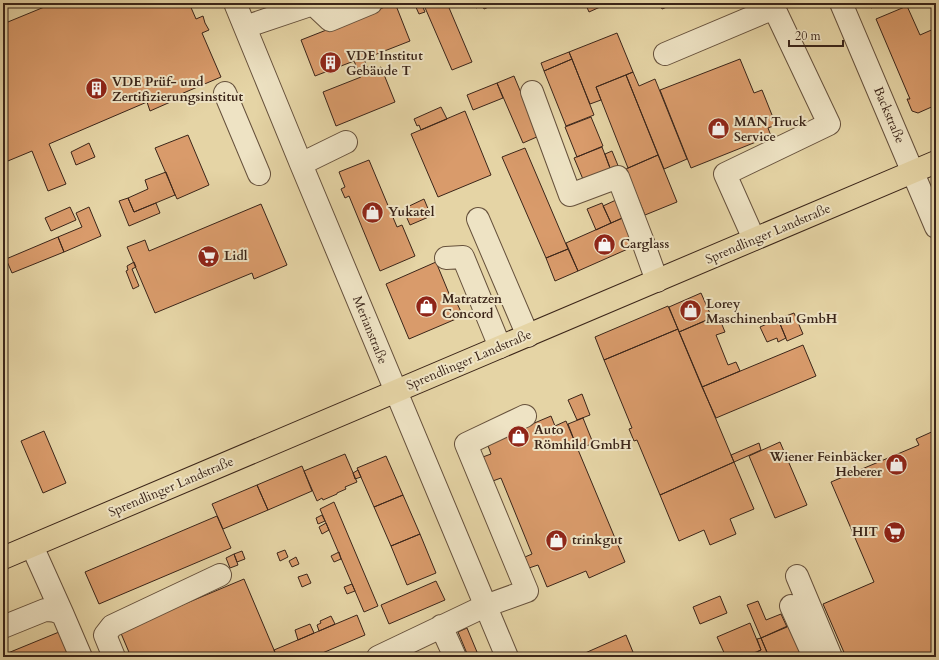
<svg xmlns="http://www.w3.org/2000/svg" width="939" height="660" viewBox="0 0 939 660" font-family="Cardo,serif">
<rect width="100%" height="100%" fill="#e5d4a5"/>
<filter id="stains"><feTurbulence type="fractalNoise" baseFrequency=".005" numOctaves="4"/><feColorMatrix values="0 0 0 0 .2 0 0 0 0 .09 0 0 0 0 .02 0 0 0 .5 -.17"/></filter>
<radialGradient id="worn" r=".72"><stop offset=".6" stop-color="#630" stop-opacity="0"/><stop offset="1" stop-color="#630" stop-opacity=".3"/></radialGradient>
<path fill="#d99b6b" stroke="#3b2519" d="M54,3H189L196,19L203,16L205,23L209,30L202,33L221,77L174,97L175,100L150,111L147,102L49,144L66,184L48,191L32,151L3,163V24Z
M395,3L410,41L364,59L369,72L381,67L395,102L336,126L323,92L361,77L354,61L315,76L301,40Z
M414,3H421L425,12L419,14Z
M423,3H447L472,62L452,70Z
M474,3H498L484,9L482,5L476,8Z
M585,3H609L589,12Z
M659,3H674V4L662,9Z
M868,3H883L871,8Z
M907,6L920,35L936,28V105L918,113L912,111L907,99H910L876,19Z
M617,33L633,72L596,87L601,100L590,104L569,52Z
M569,52L572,59L544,71L541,63Z
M572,59L594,115L566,126L544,71Z
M740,59L754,93L762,90L776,125L768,128L771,136L691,168L660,90Z
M633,72L639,86L655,79L687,159L664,169L626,75Z
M626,75L658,155L628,168L596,87Z
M514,76L539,136L523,143L497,83Z
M497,83L503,98L473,110L467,95Z
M441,107L447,119L421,130L419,125L417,126L414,119Z
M465,111L491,175L438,197L411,134Z
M591,117L603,146L577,157L565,127Z
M188,135L209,185L177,199L155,148Z
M89,143L95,157L76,165L71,152Z
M602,147L612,173L585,184L574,158Z
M525,148L568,249L546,258L502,157Z
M612,151L619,168L611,171L605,154Z
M658,155L677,202L645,215L626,169Z
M369,160L397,227L402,225L415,256L380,271L349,196L345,198L341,189L345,187L339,172Z
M166,172L175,195L134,212L128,198L148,189L145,180Z
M128,198L134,212L156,203L160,213L129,226L119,201Z
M424,199L431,216L410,225L403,209Z
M616,200L627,216L611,223L603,206Z
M602,203L611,223L596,230L587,209Z
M261,204L287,265L254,279L252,273L155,313L127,247L145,240L149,251Z
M70,207L76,220L51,231L45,218Z
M89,207L101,236L64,252L58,237L82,227L76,213Z
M627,216L639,244L578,271L566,243Z
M58,237L64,252L12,273L6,259Z
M568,249L578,271L555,281L546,258Z
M134,262L136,267L132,269L139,286L133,289L126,271L128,270L127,266Z
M436,262L450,296L453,295L463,316L409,339L386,284Z
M701,293L712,318L679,332L669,307Z
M668,306L678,329L604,360L595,337Z
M794,313L803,334L787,341L778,319Z
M718,315L725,332L716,335L728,365L736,362L740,371L702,387L679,332Z
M778,319L786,338L778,342L777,338L767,342L760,327Z
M678,329L734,462L660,495L637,440L634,441L629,429L632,428L604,360Z
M803,345L816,376L716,418L702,387Z
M582,394L590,415L577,420L568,400Z
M551,416L555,426L566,421L625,562L589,578L586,571L547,587L538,565L529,568L525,557L532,554L501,478L490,482L480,458L491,454L487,443Z
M583,418L593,443L578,450L568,424Z
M936,430V657H846L823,604L874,582L831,482L919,445L916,439Z
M44,431L66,483L43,493L21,441Z
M780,442L807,505L775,518L749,456Z
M759,443L761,450L734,462L731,455Z
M345,454L357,482L345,487L346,489L337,493V494L323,500L322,498L317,501L304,471Z
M386,456L403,495L374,507L357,468Z
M734,462L754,509L730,519L736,534L710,545L704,530L679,541L660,495Z
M302,466L312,491L268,510L257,485Z
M358,470L361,477L355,479L353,473Z
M257,485L268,510L223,529L212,504Z
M403,495L420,534L391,546L374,507Z
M334,502L378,606L364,612L320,509Z
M322,515L325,521L318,524L316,518Z
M217,516L231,548L99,604L85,572Z
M326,523L329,530L322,534L319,527Z
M420,534L436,573L407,585L391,546Z
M285,550L288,557L280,561L277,553Z
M242,551L245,559L237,562L234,554Z
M339,552L341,559L334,562L331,556Z
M234,554L238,565L230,568L226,558Z
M296,557L299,564L292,567L289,561Z
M307,574L311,583L302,587L298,577Z
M244,579L277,657H131L120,631Z
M436,581L445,600L389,624L381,605Z
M352,584L355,591L347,594L344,587Z
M720,596L727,613L700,624L693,607Z
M758,601L766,620L781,614L787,627L761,638L747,605Z
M357,615L365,635L313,657H277L274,650Z
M331,616L335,624L319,631L317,625L321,623L320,621Z
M750,623L761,650L744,657H726L717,637Z
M794,623L809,657H769L761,638Z
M310,624L314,633L298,640L295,630Z
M467,628L477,652L468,656L458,632Z
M59,632L69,657H3V655Z
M626,635L635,657H576Z
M761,638L769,657H759L757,652L761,650L757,639Z"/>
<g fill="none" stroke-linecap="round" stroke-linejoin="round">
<defs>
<path id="minor" d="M235,3L301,164L507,657
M841,3L936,227
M245,27L313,4L330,20L371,3
M665,54L774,8L829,124L725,174L754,239
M532,92L570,195L618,177L643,242L657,281
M225,93L259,174
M301,164L346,142
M478,219L528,336
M446,258L463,257L500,347
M32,546L63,615
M797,576L831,657
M791,606L814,657
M441,626L455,657
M3,627L45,610C53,610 57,611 63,615L81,657
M114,657L105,635L112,626L220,575
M378,657L485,606L527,591L466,444L525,416"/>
<path id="major" d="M3,558L936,162"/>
</defs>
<use href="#minor" stroke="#66513c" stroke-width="24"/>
<use href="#major" stroke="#3b2519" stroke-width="24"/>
<use href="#minor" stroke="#eee3c4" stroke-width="22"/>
<use href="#major" stroke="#e5d4a5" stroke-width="22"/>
</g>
<defs>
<symbol id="building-disc" viewBox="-11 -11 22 22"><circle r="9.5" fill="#8f2418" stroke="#eee3c4"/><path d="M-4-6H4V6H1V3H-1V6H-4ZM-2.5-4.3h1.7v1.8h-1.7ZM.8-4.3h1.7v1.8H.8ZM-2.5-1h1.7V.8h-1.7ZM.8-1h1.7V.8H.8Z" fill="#fff"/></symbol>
<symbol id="shop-disc" viewBox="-11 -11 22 22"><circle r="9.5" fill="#8f2418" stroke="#eee3c4"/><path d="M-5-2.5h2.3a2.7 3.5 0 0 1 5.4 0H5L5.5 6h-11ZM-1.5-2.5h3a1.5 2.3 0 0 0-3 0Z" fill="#fff"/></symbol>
<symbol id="supermarket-disc" viewBox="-11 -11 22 22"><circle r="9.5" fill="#8f2418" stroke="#eee3c4"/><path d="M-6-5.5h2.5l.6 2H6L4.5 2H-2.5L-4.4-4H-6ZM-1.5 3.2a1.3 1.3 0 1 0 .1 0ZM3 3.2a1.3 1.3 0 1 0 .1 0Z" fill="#fff"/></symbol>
</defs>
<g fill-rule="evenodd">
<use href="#building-disc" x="318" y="50" width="25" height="25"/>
<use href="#building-disc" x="84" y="76" width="25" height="25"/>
<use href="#shop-disc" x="706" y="116" width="25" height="25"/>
<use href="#shop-disc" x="360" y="200" width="25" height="25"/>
<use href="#shop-disc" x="592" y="232" width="25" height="25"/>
<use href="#supermarket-disc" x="196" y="244" width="25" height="25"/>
<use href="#shop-disc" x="414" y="294" width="25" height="25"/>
<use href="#shop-disc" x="678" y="298" width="25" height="25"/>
<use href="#shop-disc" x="506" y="424" width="25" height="25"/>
<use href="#shop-disc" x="884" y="452" width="25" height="25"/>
<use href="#supermarket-disc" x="882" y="520" width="25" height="25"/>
<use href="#shop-disc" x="544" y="528" width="25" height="25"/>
</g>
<g text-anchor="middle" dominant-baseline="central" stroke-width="4" stroke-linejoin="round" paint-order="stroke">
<g font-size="13" font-weight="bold" fill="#3b2519" stroke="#eee3c4" text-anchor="start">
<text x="346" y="56">VDE Institut<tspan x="346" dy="15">Gebäude T</tspan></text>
<text x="112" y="82">VDE Prüf- und<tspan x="112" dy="15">Zertifizierungsinstitut</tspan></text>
<text x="734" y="122">MAN Truck<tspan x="734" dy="15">Service</tspan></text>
<text x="388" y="212">Yukatel</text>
<text x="620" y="244">Carglass</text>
<text x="224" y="256">Lidl</text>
<text x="442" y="299">Matratzen<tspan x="442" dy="15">Concord</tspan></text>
<text x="706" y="304">Lorey<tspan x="706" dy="15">Maschinenbau GmbH</tspan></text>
<text x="534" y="430">Auto<tspan x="534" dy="15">Römhild GmbH</tspan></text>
<text x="882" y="457" text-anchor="end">Wiener Feinbäcker<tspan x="882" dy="15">Heberer</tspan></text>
<text x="878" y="532" text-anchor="end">HIT</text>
<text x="572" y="540">trinkgut</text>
</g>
<g font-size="13" fill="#3b2519" stroke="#eee3c4">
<text transform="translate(889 115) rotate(67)">Backstraße</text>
<text transform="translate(768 234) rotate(-23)">Sprendlinger Landstraße</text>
<text transform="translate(370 330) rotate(68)">Merianstraße</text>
<text transform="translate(469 360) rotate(-23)">Sprendlinger Landstraße</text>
<text transform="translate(171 487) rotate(-23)">Sprendlinger Landstraße</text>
</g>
</g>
<rect width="939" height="660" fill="none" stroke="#e5d4a5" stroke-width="16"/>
<rect x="4" y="4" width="931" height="652" fill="none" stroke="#3b2519" stroke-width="2"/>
<rect x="8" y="8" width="923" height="644" fill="none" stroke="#3b2519"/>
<path d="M789 40v6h54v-6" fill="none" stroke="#3b2519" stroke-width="2"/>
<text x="795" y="40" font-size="12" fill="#3b2519" stroke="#eee3c4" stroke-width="3" paint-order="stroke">20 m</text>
<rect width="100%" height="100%" filter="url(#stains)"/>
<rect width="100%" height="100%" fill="url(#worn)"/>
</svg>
